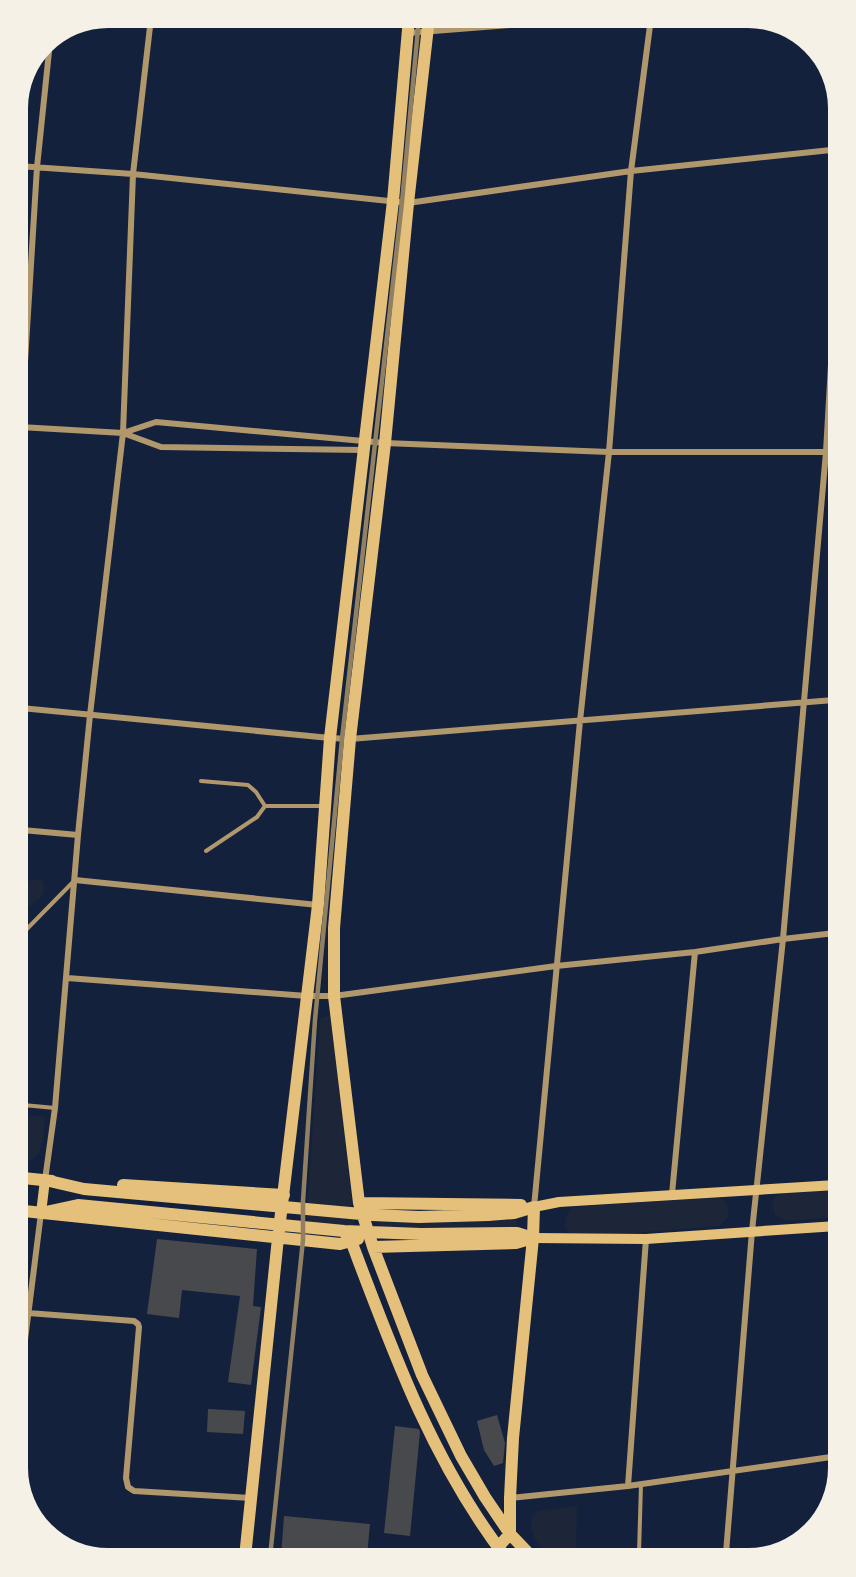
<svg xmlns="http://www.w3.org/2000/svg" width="856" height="1577" viewBox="0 0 856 1577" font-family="'Work Sans',sans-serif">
<rect width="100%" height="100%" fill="#14213d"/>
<path fill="#1d2539" d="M38,879L43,881C48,897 37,900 26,909L30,913L22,920V887L29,881Z
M330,1015L352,1204C355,1217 355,1225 352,1238L308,1239L307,1213L320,1018Z
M23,1115L45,1117C43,1132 45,1163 23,1161Z
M836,1189L837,1217L787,1221L775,1215L772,1201C784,1186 818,1190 836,1189Z
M715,1197L725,1201L728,1209V1217L720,1226L584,1237C580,1236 576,1237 573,1235C560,1230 566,1214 572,1207Z
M512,1217C518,1221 518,1225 517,1232L458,1241L385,1240C380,1235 377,1227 381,1220Z
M577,1506L576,1554H546C536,1542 529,1533 532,1516L538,1511Z"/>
<path fill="#48494c" d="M157,1239L257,1249L253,1306L261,1307L251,1385L228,1382L240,1296L182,1290L179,1318L147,1314Z
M208,1409L245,1411L243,1434L207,1432Z
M497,1415L505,1443L503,1463L494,1466L484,1450L477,1421Z
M395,1426L419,1429L420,1432L410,1536L384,1533Z
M284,1516L370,1524L367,1556L281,1557Z"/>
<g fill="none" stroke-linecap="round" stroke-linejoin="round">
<path stroke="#b1986c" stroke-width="4" d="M201,781L248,785L256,792L265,806
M206,851L257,817L265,806H324
M22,934L72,883
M23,1105L55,1108
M639,1553L641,1484"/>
<path stroke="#b1986c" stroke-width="6" d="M408,33L600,18
M18,166L133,174L408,203L631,171L831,150
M20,427L123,433L161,447L363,450
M123,433L156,422L385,443L609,452H833
M20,443L37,167L50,42
M21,708L330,738L350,739L834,700
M22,830L78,835
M75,880L318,905
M67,978L307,996H334L556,966L695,952L783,939L835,933
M45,1180L55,1108L78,835L90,715L123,433L133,174L151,18
M672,1194L695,952
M534,1207L580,721L609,452L631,171L651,18
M28,1313L134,1321L138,1324L139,1327L126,1478L128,1487L134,1491L251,1498
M24,1348L41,1213
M628,1486L646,1239
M510,1498L628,1486L838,1456
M726,1553L752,1231L783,939L826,452L832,347"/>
<path stroke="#e5c07b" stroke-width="10" d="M534,1207L559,1202L836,1185
M41,1213L45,1180
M533,1238L646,1239L837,1226"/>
<path stroke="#e5c07b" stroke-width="12" d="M429,18L408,203L385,443L350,739L334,928V996L359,1203L373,1247L422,1375L461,1456L485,1497L510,1534L530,1555
M23,1178L52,1181
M45,1180L84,1189L372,1215L419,1217L488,1215L514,1213L534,1207
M123,1185L284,1195
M359,1203L521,1205
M24,1211L340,1244L358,1239
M41,1213L78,1205L344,1231L421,1234L517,1233L533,1238
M344,1231L353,1246C394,1355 433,1462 504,1555
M373,1247L516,1243L533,1238
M498,1547L510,1534V1498L513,1438L533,1238L534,1207
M245,1557L278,1238L318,905L330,738L393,201L409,18"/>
<path stroke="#918062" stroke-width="4.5" d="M270,1557L303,1240V1201L315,1020L342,739L402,202L419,18"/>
</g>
<path d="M0 0H856V1577H0ZM108 28H748A80 80 0 0 1 828 108V1468A80 80 0 0 1 748 1548H108A80 80 0 0 1 28 1468V108A80 80 0 0 1 108 28Z" fill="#f6f1e7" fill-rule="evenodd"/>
</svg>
